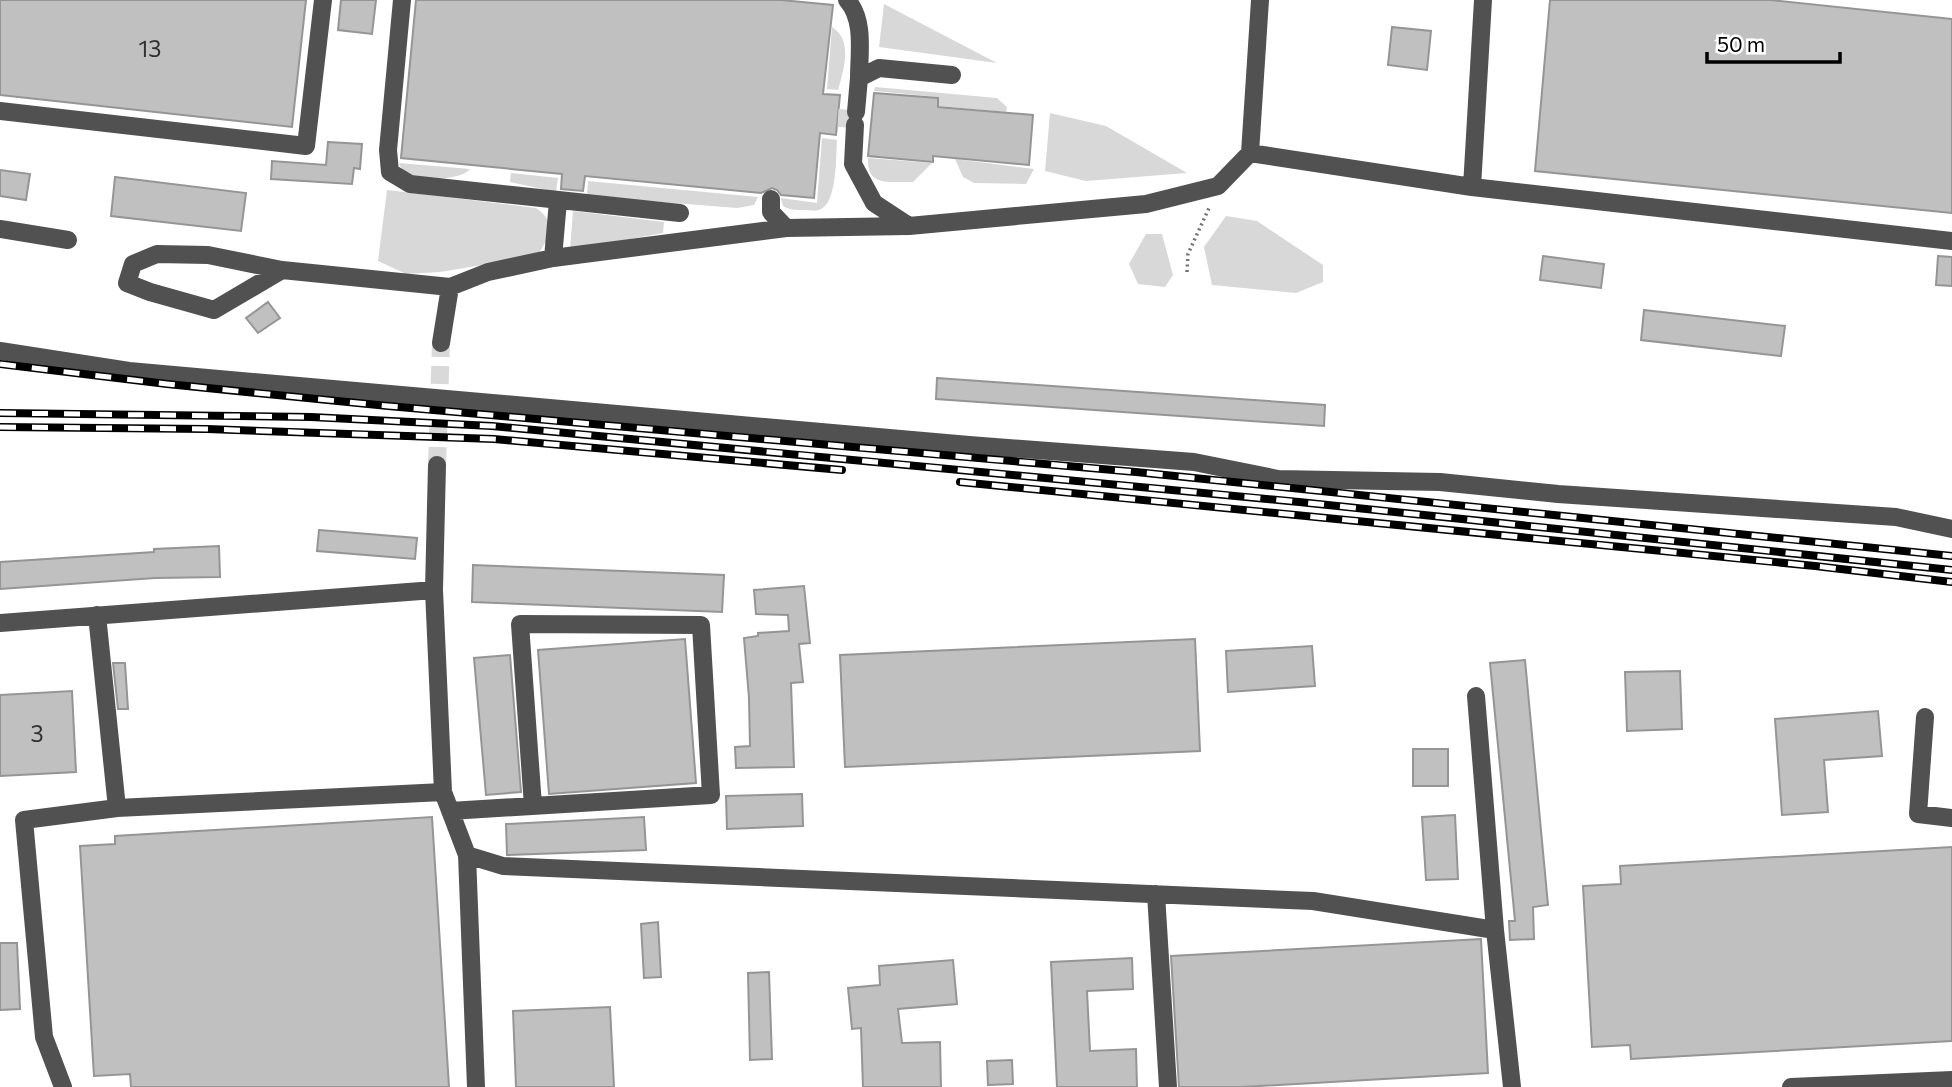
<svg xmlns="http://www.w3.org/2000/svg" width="1952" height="1087" viewBox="0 0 1952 1087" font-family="Commissioner,sans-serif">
<rect width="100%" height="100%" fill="#fff"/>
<path fill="#d8d8d8" d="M884,4L997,63L879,47Z
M832,27C853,40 844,69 838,90L827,89Z
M875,87L997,98L1007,107L1006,112L939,106V97L874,91Z
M1050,113L1106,126L1187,173L1086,181L1045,171Z
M822,138L837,140C836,156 837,202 821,209C816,212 810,210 804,210C796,210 789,210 783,206L781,198L817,203Z
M868,158L932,163L913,182C892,181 866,188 868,158Z
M955,159L1034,169L1026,184L974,183L963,177Z
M399,163L470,169C460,181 424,180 410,175C404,173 401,168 399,163Z
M511,173L558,178L556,192L510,182Z
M588,181L758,197L754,205L737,208L587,196Z
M387,190L536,208C558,223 549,237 537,256L440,272L406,274L378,261Z
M573,211L664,222L663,233L570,250Z
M1226,216L1257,221L1323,265V282L1296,293L1212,285L1204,247Z
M1146,234H1162L1173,275L1165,287L1138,284L1129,264Z"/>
<path fill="#c0c0c0" stroke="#959595" stroke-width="2" d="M0,0H306L292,127L0,95Z
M341,0H376L372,34L338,30Z
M416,0H781L833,5L823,94L840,95L836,135L820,133L814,198L781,195L777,190L772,188L761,193L585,176L583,191L561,189L562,174L401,158Z
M1550,0H1770L1952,19V213L1535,171Z
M1392,27L1431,31L1427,70L1388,65Z
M874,93L938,98V107L1033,115L1029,165L933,156V162L868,156Z
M328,142L362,144L360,169L354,168L352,184L271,179L272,161L326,165Z
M0,170L30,174L26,200L0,196Z
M115,177L246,193L241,231L111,216Z
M1543,256L1604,264L1601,288L1540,280Z
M1938,256L1952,257V286L1936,285Z
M268,302L280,318L258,333L246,318Z
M1644,310L1785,326L1781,356L1641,340Z
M937,378L1325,405L1324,426L936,399Z
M319,530L417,538L415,559L317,551Z
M219,546L220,577L155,578L0,589V562L154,552V549Z
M473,565L724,575L722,612L472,602Z
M804,586L810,643L799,644L803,682L791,683L794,767L736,768L735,747L750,746L749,698L744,638L758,636V633L789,631L788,615L756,614L754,590Z
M685,639L696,783L549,794L538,650Z
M1195,639L1200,751L845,767L840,655Z
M1312,646L1315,686L1228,692L1226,651Z
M510,655L521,792L486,795L474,658Z
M1525,660L1548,905L1533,907L1534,939L1510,940L1509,921H1515L1490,663Z
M113,663H125L128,709H118Z
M1680,671L1682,729L1627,731L1625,672Z
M72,691L76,772L0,776V695Z
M1878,711L1882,756L1824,760L1828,812L1782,815L1775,719Z
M1413,749H1448V786H1413Z
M802,794L803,826L727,829L726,796Z
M1455,815L1458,879L1426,880L1422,817Z
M432,817L449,1087H131L130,1074L94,1076L80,846L115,844V836Z
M644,817L646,850L507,855L506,824Z
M1952,847V1041L1631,1059L1630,1045L1592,1047L1583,886L1621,884L1620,866Z
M658,922L661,977L644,978L641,924Z
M1481,939L1488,1073L1242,1087H1179L1171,956Z
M0,943H17L20,1009L0,1010Z
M1132,958L1133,989L1087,991L1090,1051L1136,1049L1137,1087H1057L1051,962Z
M953,960L957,1004L898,1009L902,1043L940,1042L941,1087H863L861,1028L852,1029L848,988L880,985L879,966Z
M769,972L772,1059L750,1060L748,973Z
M610,1007L614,1087H516L513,1011Z
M1012,1060L1013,1084L988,1085L987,1061Z"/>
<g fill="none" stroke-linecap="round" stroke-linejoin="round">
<path stroke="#d9d9d9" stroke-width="18" stroke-dasharray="18 9" stroke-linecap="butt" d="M838,118L855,119
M437,465L441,343"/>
<path stroke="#737373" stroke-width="3.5" stroke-dasharray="2 3.5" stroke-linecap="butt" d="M1187,272L1188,254L1210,206"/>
<path stroke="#515151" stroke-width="18" d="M402,0L388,150L390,172L410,184L680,213
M847,0C865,20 859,53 859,78
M0,111L306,146L323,0
M856,112L859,78L879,68L952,75
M855,125L853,164L874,203L909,226
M1250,153L1472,187L1952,241
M1472,187L1483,0
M771,199V212L786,228
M0,229L68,240
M553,258L558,201
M282,270L214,310L150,292L127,283L133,264L157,254L208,255L282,270L450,287
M441,343L450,287L488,272L553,258L786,228L909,226L1146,204L1218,186L1250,153L1260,0
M0,351L129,371L969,445L1194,462L1278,479L1440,482L1558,494L1896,517L1952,529
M437,465L434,590L443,792L467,855L476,1087
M97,615L117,808L443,792
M0,623L434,590
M1476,696L1495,930
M1925,717L1918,814L1952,818
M450,811L711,795L701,625L520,624L533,806
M467,855L503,866L1313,901L1495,930L1512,1087
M1156,894L1168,1087
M63,1087L44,1037L24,820L117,808
M1791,1087L1952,1080"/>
<defs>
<path id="rail" d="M0,364L167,384L388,406L1136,472L1952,556
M0,413L311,417L492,426L1299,502L1952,570
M0,427L207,429L494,439L842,470
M960,482L1815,566L1952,582"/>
</defs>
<use href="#rail" stroke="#000" stroke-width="8"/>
<use href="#rail" stroke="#fff" stroke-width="5" stroke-dasharray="16" stroke-linecap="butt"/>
</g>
<g text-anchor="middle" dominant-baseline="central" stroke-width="6" stroke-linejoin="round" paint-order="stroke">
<g font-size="23" fill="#303030">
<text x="150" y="48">13</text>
<text x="37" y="733">3</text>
</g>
</g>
<path d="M1707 52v10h133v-10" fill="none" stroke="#000000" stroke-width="3.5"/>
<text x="1717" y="52" font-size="21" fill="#000000" stroke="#ffffff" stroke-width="5" paint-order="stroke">50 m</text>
</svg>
